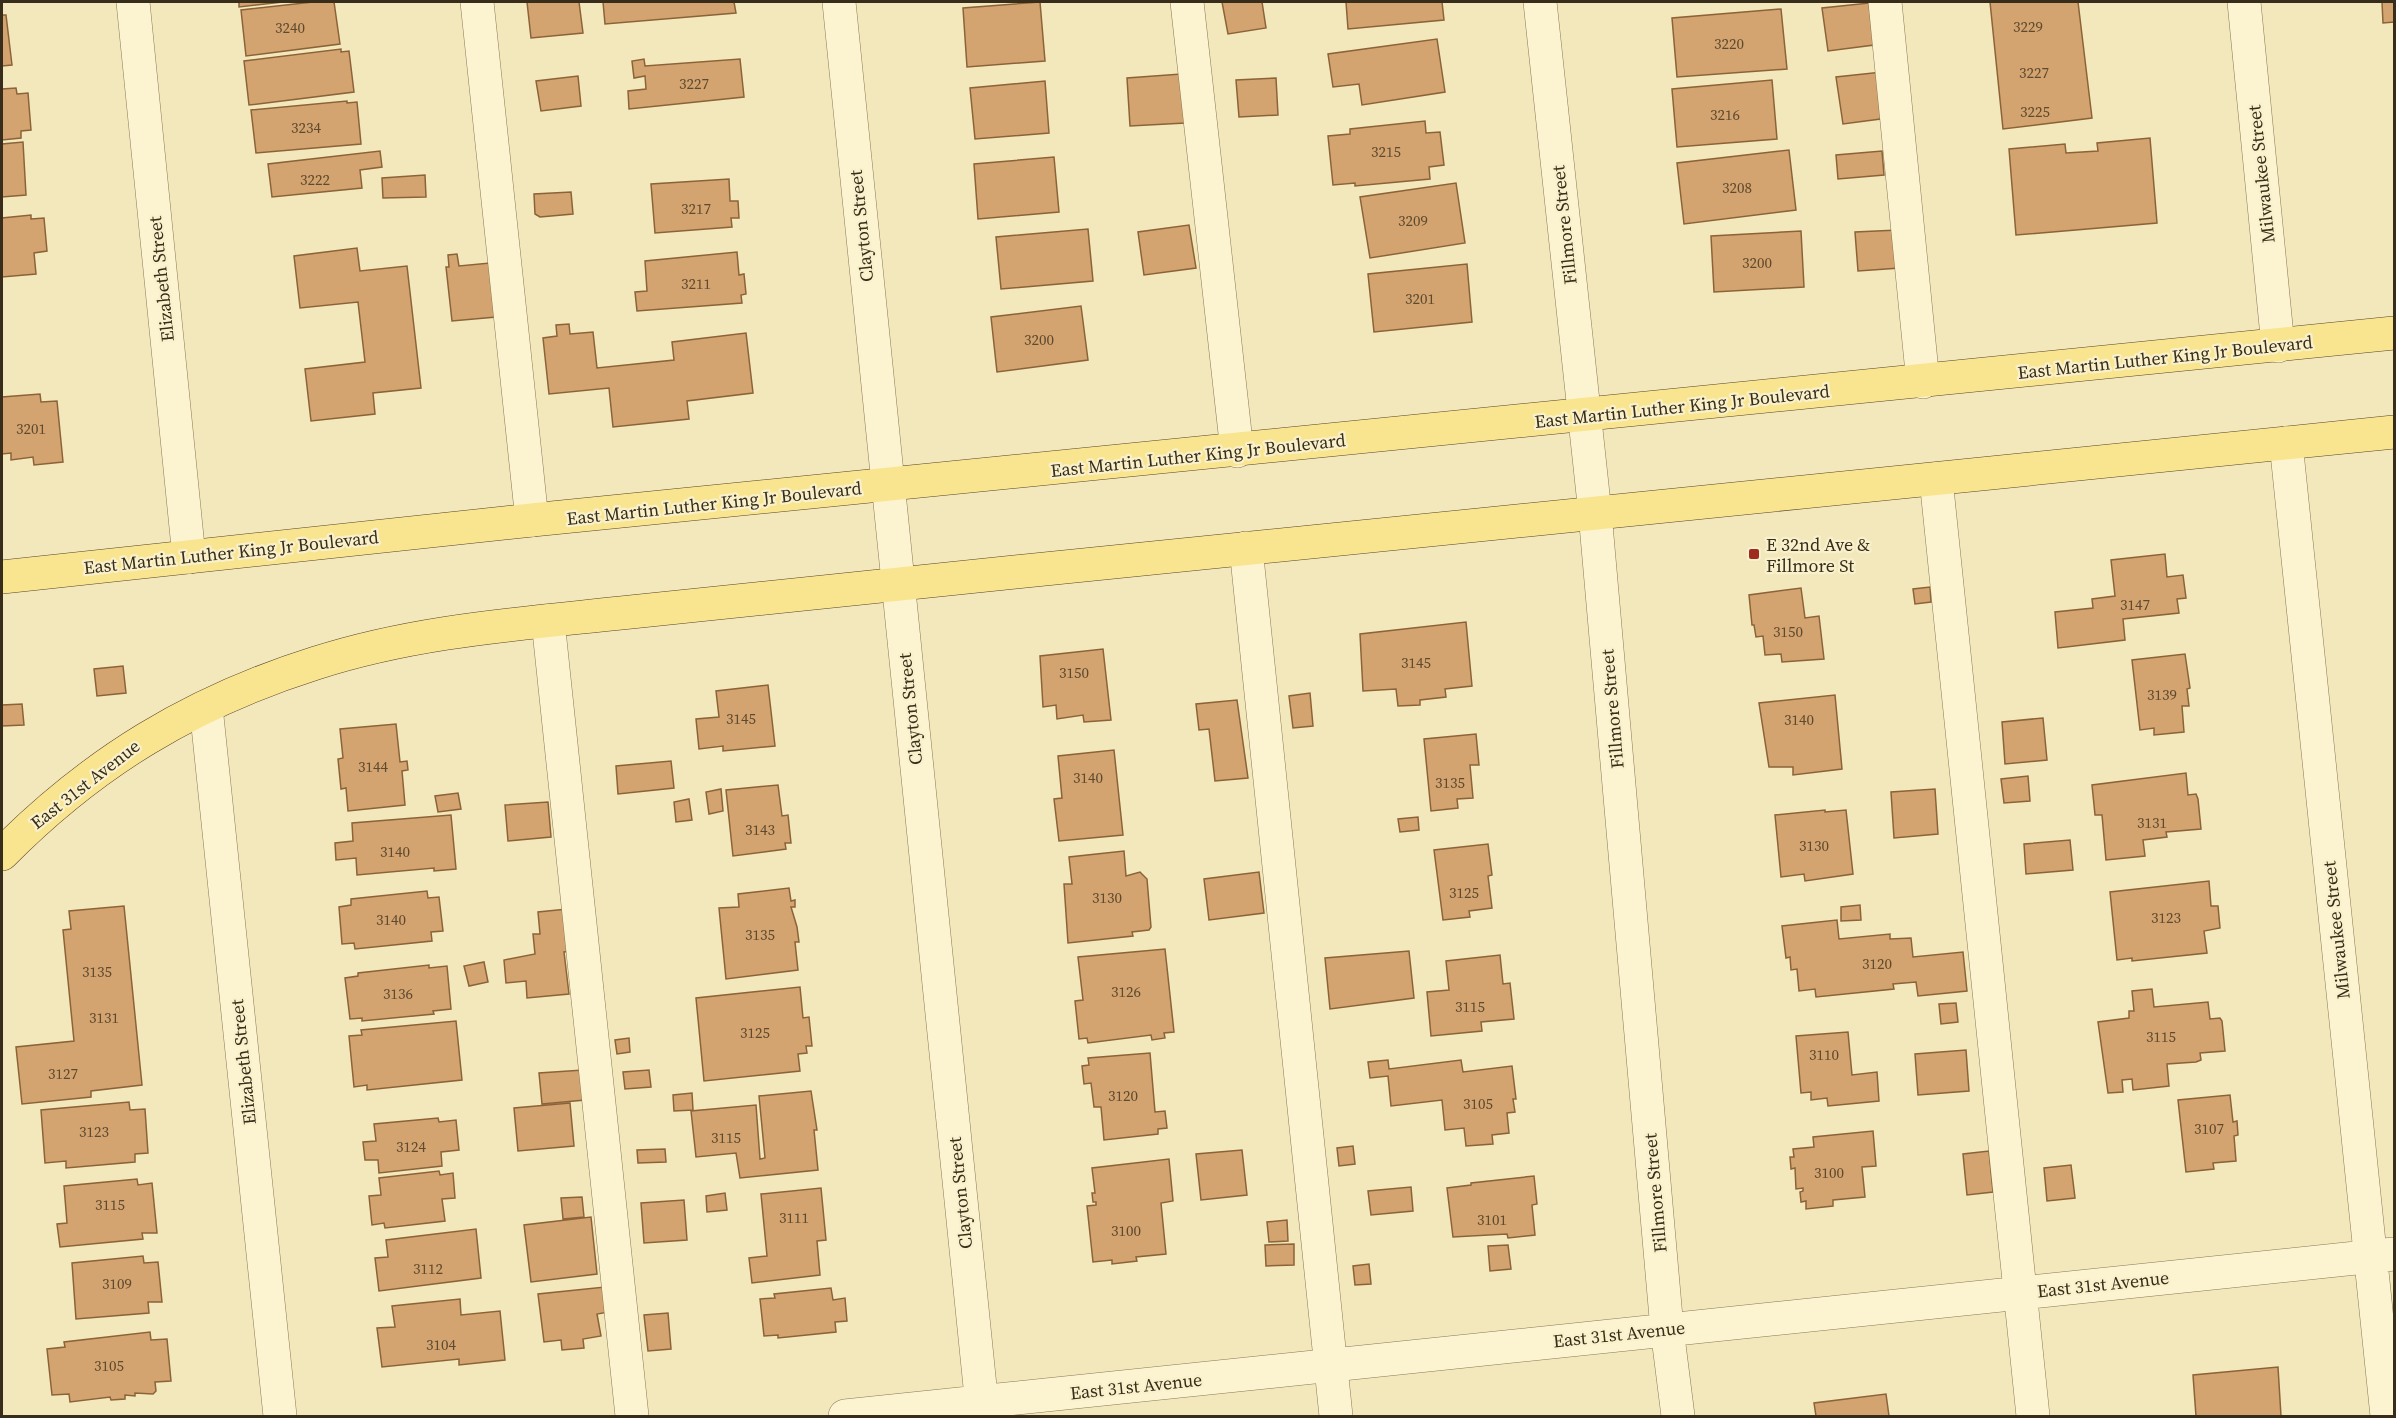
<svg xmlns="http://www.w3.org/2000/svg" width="2396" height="1418" viewBox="0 0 2396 1418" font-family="'Source Serif 4',serif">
<rect width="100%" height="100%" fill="#f2e8bc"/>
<path fill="#d3a46f" stroke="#8c6338" stroke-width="1.5" d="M239,2H283L239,7Z
M313,2H334L340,44L246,56L241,10Z
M527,2H579L583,33L531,38Z
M603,2H734L736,13L605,24Z
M1040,2L1045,61L967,67L963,8Z
M1222,2H1262L1266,28L1228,34Z
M1346,2H1442L1444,20L1348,29Z
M1990,2H2078L2092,118L2003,129Z
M2382,2H2394V22L2383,23Z
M1869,3L1874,45L1828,51L1822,8Z
M1781,9L1787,69L1677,77L1672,18Z
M2,15H6L12,65L2,66Z
M1437,39L1445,92L1362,105L1359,84L1333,87L1328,54Z
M341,49V52L349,51L354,92L249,105L244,61Z
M644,59L645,66L740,59L744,97L629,109L628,91L646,89L645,76L634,78L632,61Z
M1882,72L1888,118L1843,124L1836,77Z
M1181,74L1185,123L1130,126L1127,78Z
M578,76L581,106L541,111L536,81Z
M1276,78L1278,115L1239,117L1236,80Z
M1772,80L1777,139L1677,147L1672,89Z
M1045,81L1049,133L975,139L970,88Z
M16,88L17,94L28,93L31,130L21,131V138L2,140V89Z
M347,101V103L357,102L361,144L256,153L251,110Z
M1425,121L1426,133L1440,132L1444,165L1429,167L1430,179L1355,186V183L1333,185L1328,136L1350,134V129Z
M2150,138L2157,223L2016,235L2009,149L2065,144L2066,153L2098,151L2097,143Z
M23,142L26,195L2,197V144Z
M1789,150L1796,210L1684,224L1677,163Z
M380,151L382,167L360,170L362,188L272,197L268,164Z
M1882,151L1884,175L1838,179L1836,155Z
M1054,157L1059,212L978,219L974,164Z
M425,175L426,197L383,198L382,178Z
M729,179L730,201H738L739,218H731L732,227L655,233L651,184Z
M1456,183L1465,243L1370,258L1360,197Z
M571,192L573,214L540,217L535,214L534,194Z
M31,215V219L44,218L47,251L34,253L36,274L2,277V218Z
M1189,225L1196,268L1144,275L1138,232Z
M1088,229L1093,281L1001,289L996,237Z
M1898,230L1900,268L1858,271L1855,232Z
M1801,231L1804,287L1714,292L1711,236Z
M357,248L360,271L407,266L421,388L373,393L375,414L311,421L305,369L365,362L358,302L300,308L294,256Z
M737,252L739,275L744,274L746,294L741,295L742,303L637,311L635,292L647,291L645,261Z
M457,254L459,266L490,263L496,317L452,321L446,267H449L448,255Z
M1467,264L1472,322L1374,332L1368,274Z
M1081,306L1088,360L997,372L991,317Z
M569,324L570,334L593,332L597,368L674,360L672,342L746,333L753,393L687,401L689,419L613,427L609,388L549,394L543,338L557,336L556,325Z
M40,394L41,402L57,401L63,462L34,465L33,457L11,460V453L2,454V397Z
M2165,554L2167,577L2183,575L2186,598L2177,599L2179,613L2123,619L2125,640L2058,648L2055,612L2093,608L2092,599L2115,596L2111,560Z
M1930,587L1931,602L1915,604L1913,589Z
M1801,588L1805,618L1819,616L1824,659L1782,662L1781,654L1765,655L1763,636L1756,637L1754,625H1752L1749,595Z
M1466,622L1472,686L1445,689L1446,697L1420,700V705L1398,706L1396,689L1363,691L1360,634Z
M1103,649L1111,720L1084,722L1083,715L1057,719L1056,705L1043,707L1040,656Z
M2185,654L2190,688L2187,689L2189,706H2182L2184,732L2154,735V728L2140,730L2132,660Z
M123,666L126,693L97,696L94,669Z
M768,685L775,746L723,751V746L699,749L696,719L719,717L716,691Z
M1310,693L1313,726L1293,728L1289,696Z
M1835,695L1842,769L1793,775V767H1769L1759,703Z
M1237,700L1248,778L1215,781L1209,729L1199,730L1196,704Z
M22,704L24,725L2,726V705Z
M2043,718L2047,760L2005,764L2002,722Z
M396,724L400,762L407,761L408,770L402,771L405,805L348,811L346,788L341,789L338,759L343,758L340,729Z
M1476,734L1479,765H1470L1473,798L1457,799L1458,808L1431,811L1424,739Z
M1114,750L1123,835L1059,841L1054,799L1062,798L1058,756Z
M671,761L674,788L618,794L616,766Z
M2186,773L2188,795L2196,794L2198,799L2201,829L2166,832L2167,837L2143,840L2145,856L2106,860L2102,815H2095L2092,785Z
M2028,776L2030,801L2004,803L2001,779Z
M778,785L782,816L788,815L791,843H785L786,849L733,856L726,790Z
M721,789L723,811L709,814L706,792Z
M1935,789L1938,834L1894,838L1891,792Z
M458,793L461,809L438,812L435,796Z
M689,799L692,820L676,822L674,802Z
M548,802L551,837L508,841L505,805Z
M1825,810V812L1846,810L1853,874L1805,881L1804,874L1781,877L1775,815Z
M451,815L456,869L434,871V868L357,875L356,858L336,860L335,843L353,841L352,823Z
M1418,817L1419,830L1400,832L1398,819Z
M2070,840L2073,870L2026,874L2024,844Z
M1488,844L1492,875L1488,876L1492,908L1469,911L1470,917L1443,920L1434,850Z
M1124,851L1126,876L1140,872L1147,879L1151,927L1149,930L1132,932L1133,936L1068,943L1064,884H1072L1069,857Z
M1259,872L1264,913L1209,920L1204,879Z
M2209,881L2211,906H2218L2220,928L2204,931L2207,953L2132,961V958L2117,960L2110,892Z
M789,888L791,901L795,900V907H791L797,927L799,942H795L798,970L726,979L719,908L739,907L738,894Z
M427,891L428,898L439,897L443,931L431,932L432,941L355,949L354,943L342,944L339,907L351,905V899Z
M1860,905L1861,920L1841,921V907Z
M124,906L142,1085L91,1091V1097L22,1104L16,1047L74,1041L63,930L71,929L69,911Z
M567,909L571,951L564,952L569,994L527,998L526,981L506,983L504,960L535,954L533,934H540L538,912Z
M1837,920L1839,939L1890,934V939L1911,938L1913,957L1963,952L1967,991L1918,996L1916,982L1893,984L1894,989L1816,997L1815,989L1799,991L1797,969L1791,970L1790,957L1786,958L1782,926Z
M1165,949L1174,1032L1164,1033L1165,1038L1152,1040L1151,1035L1088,1043L1087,1038L1079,1039L1075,1001L1083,1000L1078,957Z
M1409,951L1414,998L1330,1009L1325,958Z
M1500,955L1503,984L1510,983L1514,1019L1481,1022L1482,1031L1431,1036L1427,992L1449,990L1446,961Z
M484,962L488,982L469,986L464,966Z
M429,965V968L447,966L451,1009L433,1011L434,1014L362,1021V1018L350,1019L345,978L358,976V973Z
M800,987L803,1018L809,1017L812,1046H806L807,1053L798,1054L800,1071L704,1081L696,998Z
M2152,989L2154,1007L2208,1002L2210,1019L2220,1018L2222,1021L2225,1051L2200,1053L2201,1060L2196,1062L2167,1064L2169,1086L2133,1090L2132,1079L2122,1080L2123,1092L2108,1093L2098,1022L2129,1018V1011H2134L2132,991Z
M1956,1003L1958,1022L1941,1024L1939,1004Z
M456,1021L462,1080L367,1090V1085L354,1087L349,1036L362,1035L361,1030Z
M1848,1032L1852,1075L1877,1072L1879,1101L1828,1106L1827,1098L1811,1100V1092L1801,1093L1796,1036Z
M629,1038L630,1052L617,1054L615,1040Z
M1966,1050L1969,1091L1918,1095L1915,1054Z
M1150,1053L1155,1112L1165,1111L1167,1128L1158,1129V1134L1104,1140L1101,1107H1094L1091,1083L1084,1084L1082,1066L1089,1065L1088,1058Z
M1388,1060L1389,1069L1461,1060L1463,1072L1512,1066L1516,1099H1513L1515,1112L1507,1113L1509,1133L1492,1135L1493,1144L1466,1146L1464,1128L1445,1130L1442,1100L1391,1106L1388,1076L1370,1078L1368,1062Z
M583,1070L585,1100L542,1104L539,1073Z
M649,1070L651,1087L625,1089L623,1072Z
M811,1091L817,1130H814L818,1170L740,1178L736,1153L696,1157L691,1111L756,1105L760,1159L765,1158L759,1096Z
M692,1093L693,1110L674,1111L673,1095Z
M2230,1095L2233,1122L2237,1121L2238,1135L2234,1136L2236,1161L2213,1163L2214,1169L2186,1172L2178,1100Z
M129,1102L130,1110L145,1109L148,1153L135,1154V1162L66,1168V1161L45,1163L41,1110Z
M570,1103L574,1146L518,1151L514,1108Z
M438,1118L439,1122L456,1120L459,1150L441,1152L442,1166L379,1173L378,1160H365L363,1142L376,1141L374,1124Z
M1873,1131L1876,1166L1862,1167L1865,1197L1833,1200V1206L1806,1209V1201L1801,1202L1800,1192L1803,1191V1188L1796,1189L1795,1168L1791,1169L1790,1157H1794L1793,1149L1814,1147L1813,1137Z
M1353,1146L1355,1164L1339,1166L1337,1148Z
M665,1149L666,1162L638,1163L637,1150Z
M1242,1150L1247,1195L1201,1200L1196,1154Z
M1989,1151L1993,1192L1967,1195L1963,1154Z
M1169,1159L1173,1201L1161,1203L1166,1254L1136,1257L1137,1261L1112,1264V1260L1093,1262L1087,1206L1096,1205V1202H1093L1092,1193H1095L1092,1168Z
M2071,1165L2075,1198L2047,1201L2044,1168Z
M439,1171L440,1175L453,1173L455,1198L442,1199L445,1221L385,1228L384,1223L372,1225L369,1196L381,1195L379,1178Z
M1534,1176L1537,1204L1532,1205L1535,1235L1508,1238L1507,1234L1453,1237L1447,1188L1471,1185V1183Z
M137,1179L138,1185L152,1183L157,1233H142L143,1239L60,1247L57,1224L67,1223L64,1186Z
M1411,1187L1413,1211L1371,1215L1368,1191Z
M821,1188L826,1240L817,1241L820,1275L752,1283L749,1258L767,1256L761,1194Z
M725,1193L727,1210L707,1212L706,1196Z
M582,1197L584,1217L563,1219L561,1198Z
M684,1200L687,1240L644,1243L641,1203Z
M591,1217L597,1274L531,1282L524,1225Z
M1287,1220L1288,1241L1269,1242L1267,1222Z
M476,1229L481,1278L379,1291L375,1258L388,1257L386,1240Z
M1294,1244V1265L1266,1266L1265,1245Z
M1508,1245L1511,1269L1490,1271L1488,1246Z
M143,1256L144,1263L158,1262L162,1302H148L149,1313L76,1319L72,1263Z
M1369,1264L1371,1284L1355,1285L1353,1266Z
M605,1287L609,1312L597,1314L601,1336L583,1339L584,1348L562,1350L561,1340L544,1342L538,1294Z
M831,1288L833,1300L845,1298L847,1321L835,1322L836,1332L778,1338V1335L764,1336L760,1299L775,1298L774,1294Z
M460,1299L461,1315L500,1311L505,1360L459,1365V1359L382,1367L377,1328L395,1327L392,1306Z
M668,1313L671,1349L648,1351L644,1315Z
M150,1332L151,1340L167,1339L171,1381L155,1382L156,1391L153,1394L135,1393V1396L125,1395V1399L111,1400L110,1397L70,1402L69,1394L52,1395L47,1349L65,1347L64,1342Z
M2278,1367L2281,1416H2196L2193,1375Z
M1886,1394L1889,1416H1816L1814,1403Z"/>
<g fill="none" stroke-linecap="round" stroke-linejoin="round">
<defs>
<path id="minor" d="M133,2L189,557
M477,2L532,520
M839,2L983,1416
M1187,2L1237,451
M1540,2L1595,513L1667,1329L1678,1416
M1885,2L1923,382
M2244,2L2278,346
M2286,443L2387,1416
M1936,479L2033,1416
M1246,548L1336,1416
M548,621L632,1416
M206,707L280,1416
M845,1416L2394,1254"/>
<path id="major" d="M2,577L532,520L2394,333
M2,854C93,762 192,702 316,663C415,631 518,624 621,613C752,600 883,586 1015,572C1475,525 1935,479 2394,432"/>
</defs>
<use href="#minor" stroke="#8b7854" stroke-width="34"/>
<use href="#major" stroke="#584429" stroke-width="34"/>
<use href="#minor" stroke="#fcf4d0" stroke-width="33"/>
<use href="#major" stroke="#f9e590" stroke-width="33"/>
</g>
<rect fill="#9f2d1f" stroke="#f8f1cc" stroke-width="2" x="1748" y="548" width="12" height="12" rx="3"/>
<g text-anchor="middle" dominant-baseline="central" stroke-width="4.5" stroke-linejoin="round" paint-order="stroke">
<g font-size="15" fill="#5f4a2f">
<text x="2028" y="26">3229</text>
<text x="290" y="27">3240</text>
<text x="1729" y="43">3220</text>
<text x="2034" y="72">3227</text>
<text x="694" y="83">3227</text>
<text x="2035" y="111">3225</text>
<text x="1725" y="114">3216</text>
<text x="306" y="127">3234</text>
<text x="1386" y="151">3215</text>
<text x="315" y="179">3222</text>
<text x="1737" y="187">3208</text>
<text x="696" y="208">3217</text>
<text x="1413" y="220">3209</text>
<text x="1757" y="262">3200</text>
<text x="696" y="283">3211</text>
<text x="1420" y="298">3201</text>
<text x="1039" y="339">3200</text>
<text x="31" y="428">3201</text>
<text x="2135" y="604">3147</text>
<text x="1788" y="631">3150</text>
<text x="1416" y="662">3145</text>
<text x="1074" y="672">3150</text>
<text x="2162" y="694">3139</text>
<text x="741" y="718">3145</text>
<text x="1799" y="719">3140</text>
<text x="373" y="766">3144</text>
<text x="1088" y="777">3140</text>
<text x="1450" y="782">3135</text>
<text x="2152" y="822">3131</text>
<text x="760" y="829">3143</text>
<text x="1814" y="845">3130</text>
<text x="395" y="851">3140</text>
<text x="1464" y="892">3125</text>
<text x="1107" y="897">3130</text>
<text x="2166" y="917">3123</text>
<text x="391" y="919">3140</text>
<text x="760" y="934">3135</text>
<text x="1877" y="963">3120</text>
<text x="97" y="971">3135</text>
<text x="1126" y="991">3126</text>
<text x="398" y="993">3136</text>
<text x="1470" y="1006">3115</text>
<text x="104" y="1017">3131</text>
<text x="755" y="1032">3125</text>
<text x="2161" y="1036">3115</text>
<text x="1824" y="1054">3110</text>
<text x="63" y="1073">3127</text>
<text x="1123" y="1095">3120</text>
<text x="1478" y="1103">3105</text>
<text x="2209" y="1128">3107</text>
<text x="94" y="1131">3123</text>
<text x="726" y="1137">3115</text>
<text x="411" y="1146">3124</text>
<text x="1829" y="1172">3100</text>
<text x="110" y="1204">3115</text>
<text x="794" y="1217">3111</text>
<text x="1492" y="1219">3101</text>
<text x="1126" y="1230">3100</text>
<text x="428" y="1268">3112</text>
<text x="117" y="1283">3109</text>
<text x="441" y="1344">3104</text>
<text x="109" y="1365">3105</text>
</g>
<g font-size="18" fill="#382c1a" stroke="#f8f1cc">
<text transform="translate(2261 174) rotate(-96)">Milwaukee Street</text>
<text transform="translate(1564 225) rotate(-96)">Fillmore Street</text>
<text transform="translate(861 226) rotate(-96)">Clayton Street</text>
<text transform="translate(161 279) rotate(-96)">Elizabeth Street</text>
<text transform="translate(2165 357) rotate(-6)">East Martin Luther King Jr Boulevard</text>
<text transform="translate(1682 406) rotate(-6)">East Martin Luther King Jr Boulevard</text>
<text transform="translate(1198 455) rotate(-6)">East Martin Luther King Jr Boulevard</text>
<text transform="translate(714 503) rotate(-6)">East Martin Luther King Jr Boulevard</text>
<text transform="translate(231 552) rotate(-6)">East Martin Luther King Jr Boulevard</text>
<text transform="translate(910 709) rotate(-96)">Clayton Street</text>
<text transform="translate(1612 709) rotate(-95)">Fillmore Street</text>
<text transform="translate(85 784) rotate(-38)">East 31st Avenue</text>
<text transform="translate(2336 930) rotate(-96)">Milwaukee Street</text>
<text transform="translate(243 1062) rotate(-96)">Elizabeth Street</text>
<text transform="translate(960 1193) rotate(-96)">Clayton Street</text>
<text transform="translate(1655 1193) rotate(-95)">Fillmore Street</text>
<text transform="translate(2103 1284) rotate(-6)">East 31st Avenue</text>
<text transform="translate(1619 1334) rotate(-6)">East 31st Avenue</text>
<text transform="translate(1136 1386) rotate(-6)">East 31st Avenue</text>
</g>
<g font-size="18" fill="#382c1a" stroke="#f8f1cc" text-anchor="start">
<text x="1766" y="544">E 32nd Ave &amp;<tspan x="1766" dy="21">Fillmore St</tspan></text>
</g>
</g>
<rect width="2396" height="1418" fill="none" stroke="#382c1a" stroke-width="6"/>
</svg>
